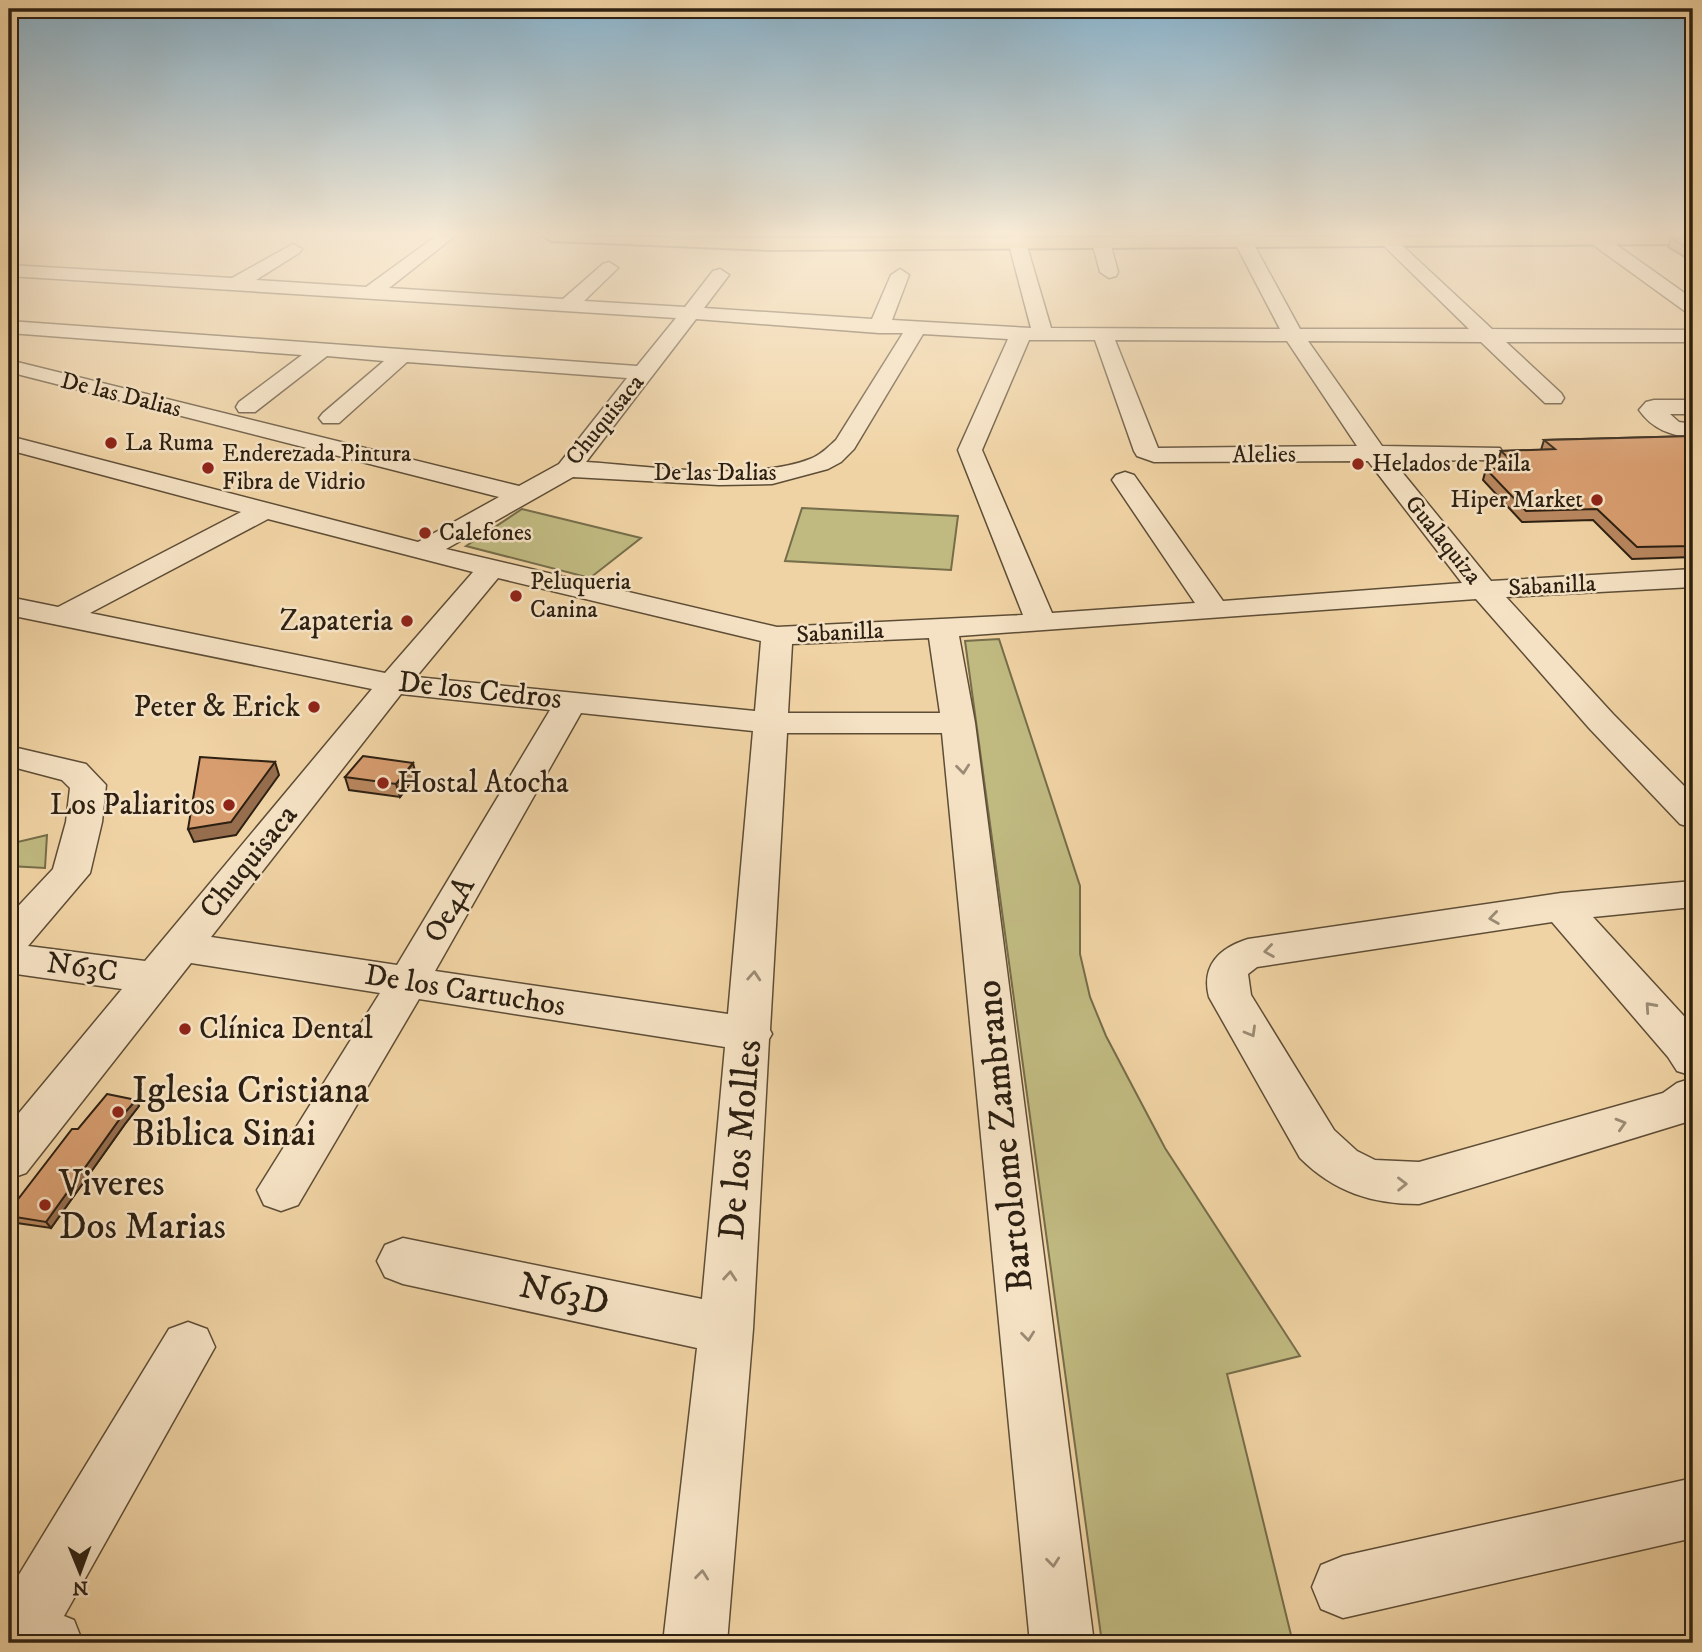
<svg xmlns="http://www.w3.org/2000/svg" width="1702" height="1652" viewBox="0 0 1702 1652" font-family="'IM FELL DW Pica',serif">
<rect width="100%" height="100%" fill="#f0d3a4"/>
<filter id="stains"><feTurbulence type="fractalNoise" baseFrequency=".00286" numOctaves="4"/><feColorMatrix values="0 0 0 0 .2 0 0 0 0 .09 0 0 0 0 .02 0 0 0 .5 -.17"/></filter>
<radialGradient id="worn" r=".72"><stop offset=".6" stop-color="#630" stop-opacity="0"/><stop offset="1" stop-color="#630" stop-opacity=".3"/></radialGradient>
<path fill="#c0ba81" stroke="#766d4a" stroke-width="2" d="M802,508L958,516L951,570L785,561Z
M522,509L641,538L590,578L466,546Z
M999,639L1080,886V954L1090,997L1106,1036L1165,1148L1300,1356L1227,1374L1293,1643H1102L965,641Z
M47,835L45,868L9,866V844Z"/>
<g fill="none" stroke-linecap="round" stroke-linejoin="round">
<defs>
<path id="minor" d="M436,236H455L389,288L563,299L603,264L609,262L618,268L584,301L685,307L713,271L720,269L729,275L704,308L872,319L891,275L900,269L909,275L892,320L1031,328L1007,237L1024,236L1051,328L1280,329L1234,241L1239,236H1261L1253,243L1300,329H1469L1374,236H1392L1492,329L1693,330V342H1506L1561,393L1564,398L1561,403H1545L1481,342L1308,341L1382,446L1500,448L1503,453L1500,458L1491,460L1393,461L1491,581L1693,569V587L1506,597L1613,714L1693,795V828L1680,824L1589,728L1476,599L959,636L975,723L1094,1643H1030L942,733H787L770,1030L772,1034L769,1039L753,1329L727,1643H663L697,1348L403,1284L385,1277L377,1261L385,1245L403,1238L702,1299L725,1047L419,999L298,1205L281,1211L264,1205L257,1190L380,993L191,963L26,1173L9,1179V1125L122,989L9,973V916L53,869L66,822L70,788L62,780L9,766V746L86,764L106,785L102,822L90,873L28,946L145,961L372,689L9,615V597L58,607L241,512L9,450V436L418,542L499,497L9,372V360L519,486L559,464L627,378L407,362L339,423H323L319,418L323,413L384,361L327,356L255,412H239L236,407L239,402L302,355L9,333V321L637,366L676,318L9,276V265L232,278L293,244L302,249L299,253L256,280L366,287ZM696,319L879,333H903L836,440C828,447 821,455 810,459C751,482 650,466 586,462ZM923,334L1008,339L958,450L1023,615L777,627L446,549L573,477L719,485L772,484L828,469L841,462L854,449ZM1029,340H1095L1134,451L1137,456L1154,462L1368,461L1462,583L1223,601L1134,475L1125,472L1116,475L1112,480L1195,603L1052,613L982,450ZM1115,340L1287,341L1357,446L1158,448ZM268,519L473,572L385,673L90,613ZM498,578L761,641L755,711L416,677ZM929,638L940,713H788L792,644ZM401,694L550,710L397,965L211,937ZM581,713L753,731L728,1014L435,971Z
M1592,236H1604L1693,299V314L1686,312L1592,244L1589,240Z
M1101,237L1110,242L1118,272L1116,276L1109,278L1100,272L1092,242Z
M1654,400H1693V414H1670L1679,422L1693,424V438C1671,435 1653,430 1639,410L1646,402Z
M1693,881V907L1593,917L1693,1026V1076L1677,1071L1668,1057L1552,922L1257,967L1248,974L1251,995L1334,1130L1357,1151L1375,1160L1419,1162L1663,1093L1677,1083L1693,1078V1120L1419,1204C1372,1204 1334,1192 1300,1158L1209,997C1201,966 1219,948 1248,939L1561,893Z
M188,1322L207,1329L215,1347L64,1616L74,1620L83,1643H9V1591L169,1329Z
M1693,1478V1538L1343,1618L1321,1609L1312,1587L1321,1565L1343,1556Z"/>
<path id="major" d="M543,236L771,238L1693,236V244L771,250L552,241Z"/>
</defs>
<use href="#minor" stroke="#5e4d36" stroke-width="3"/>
<use href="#major" stroke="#2d2012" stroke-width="4"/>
<use href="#minor" fill="#f5e2c4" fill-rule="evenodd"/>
<use href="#major" fill="#e8ba72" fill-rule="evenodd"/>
</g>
<path fill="#b9875f" stroke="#2d2012" stroke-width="2" d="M1671,238H1693V262L1668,247Z
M1693,436V557L1632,559L1593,520L1522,522L1483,480L1486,469H1505L1498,461L1501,451L1541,450L1544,440Z
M416,775L400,797L349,790L345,777Z
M136,1100L139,1106L125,1124L51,1228L10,1222L9,1220V1211L78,1129Z"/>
<path fill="#966e4e" stroke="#2d2012" stroke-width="2" d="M275,762L279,775L236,835L194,842L188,829Z
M413,763L416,775L400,797L396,784Z
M136,1100L139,1106L125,1124L51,1228L46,1222L121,1117Z"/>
<path fill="#d79d6f" stroke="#2d2012" stroke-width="2" d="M1671,238H1693V251Z
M1693,436V546L1637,547L1597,509L1526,511L1486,469L1519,468L1501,451L1555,449L1544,440Z
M363,756L413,763L396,784L345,777Z
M200,757L275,762L231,822L188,829Z
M107,1094L136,1100L121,1117L46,1222L9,1216V1211L72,1129H78Z"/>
<defs><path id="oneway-chevron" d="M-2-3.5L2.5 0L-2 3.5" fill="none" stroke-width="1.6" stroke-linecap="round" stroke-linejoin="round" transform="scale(1.75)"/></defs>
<g stroke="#9b8b74">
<use href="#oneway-chevron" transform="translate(963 769) rotate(84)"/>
<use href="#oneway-chevron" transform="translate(1494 918) rotate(172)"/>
<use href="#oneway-chevron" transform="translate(1269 951) rotate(172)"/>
<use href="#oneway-chevron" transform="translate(754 976) rotate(-86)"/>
<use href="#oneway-chevron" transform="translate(1650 1007) rotate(-132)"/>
<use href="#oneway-chevron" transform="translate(1251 1032) rotate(60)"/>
<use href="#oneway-chevron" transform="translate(1621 1124) rotate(-16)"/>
<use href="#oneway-chevron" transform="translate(1402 1184) rotate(-1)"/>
<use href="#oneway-chevron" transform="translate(730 1276) rotate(-85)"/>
<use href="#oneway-chevron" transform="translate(1028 1336) rotate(84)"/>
<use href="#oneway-chevron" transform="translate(1053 1562) rotate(84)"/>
<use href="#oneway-chevron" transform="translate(702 1575) rotate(-84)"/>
</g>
<linearGradient id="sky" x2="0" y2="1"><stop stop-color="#89b5d0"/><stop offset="0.5" stop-color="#f8ebd6"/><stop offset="1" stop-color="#f8ebd6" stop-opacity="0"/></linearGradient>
<rect width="1702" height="468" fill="url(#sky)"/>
<g fill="#8f2418" stroke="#f5e2c4" stroke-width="2.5">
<circle cx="111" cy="443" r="7"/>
<circle cx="1358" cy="464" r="7"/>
<circle cx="208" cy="468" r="7"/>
<circle cx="1597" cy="500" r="7"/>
<circle cx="425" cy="533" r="7"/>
<circle cx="516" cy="596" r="7"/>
<circle cx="407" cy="621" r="7"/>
<circle cx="314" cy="707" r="7"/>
<circle cx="383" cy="783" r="7"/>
<circle cx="229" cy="805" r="7"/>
<circle cx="185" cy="1029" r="7"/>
<circle cx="118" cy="1112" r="7"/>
<circle cx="45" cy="1205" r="7"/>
</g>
<g text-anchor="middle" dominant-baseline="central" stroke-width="5" stroke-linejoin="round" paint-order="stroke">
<g font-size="24" fill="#2d2012" stroke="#f5e2c4">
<text transform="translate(121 395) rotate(14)">De las Dalias</text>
<text transform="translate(605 420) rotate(-51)">Chuquisaca</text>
<text transform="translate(1264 455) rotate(-1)">Alelies</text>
<text x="715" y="473">De las Dalias</text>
<text transform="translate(1443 540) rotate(51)">Gualaquiza</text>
<text transform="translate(1552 586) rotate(-3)">Sabanilla</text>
<text transform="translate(840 633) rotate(-3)">Sabanilla</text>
</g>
<g font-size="24" fill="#2d2012" stroke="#f5e2c4" text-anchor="start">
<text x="125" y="443">La Ruma</text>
<text x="222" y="454">Enderezada Pintura<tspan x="222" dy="28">Fibra de Vidrio</tspan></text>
<text x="1372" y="464">Helados de Paila</text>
<text x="1583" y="500" text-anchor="end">Hiper Market</text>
<text x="439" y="533">Calefones</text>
<text x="530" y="582">Peluqueria<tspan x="530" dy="28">Canina</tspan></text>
</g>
<g font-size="30" fill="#2d2012" stroke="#f5e2c4" text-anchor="end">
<text x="393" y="621">Zapateria</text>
<text x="300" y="707">Peter &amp; Erick</text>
<text x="397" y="783" text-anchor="start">Hostal Atocha</text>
<text x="215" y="805">Los Paliaritos</text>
<text x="199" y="1029" text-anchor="start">Clínica Dental</text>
</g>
<g font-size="30" fill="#2d2012" stroke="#f5e2c4">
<text transform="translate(480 691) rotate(6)">De los Cedros</text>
<text transform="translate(249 862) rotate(-51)">Chuquisaca</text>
<text transform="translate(450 910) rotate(-60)">Oe4A</text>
<text transform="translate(82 968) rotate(8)">N63C</text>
<text transform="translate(465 991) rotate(9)">De los Cartuchos</text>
</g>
<g font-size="37" fill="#2d2012" stroke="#f5e2c4" text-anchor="start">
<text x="132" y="1091">Iglesia Cristiana<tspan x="132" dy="43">Biblica Sinai</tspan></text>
<text x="59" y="1184">Viveres<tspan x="59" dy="43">Dos Marias</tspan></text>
</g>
<g font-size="37" fill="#2d2012" stroke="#f5e2c4">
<text transform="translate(1005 1136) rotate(-96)">Bartolome Zambrano</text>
<text transform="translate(741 1140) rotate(-85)">De los Molles</text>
<text transform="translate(564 1295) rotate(12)">N63D</text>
</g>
</g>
<rect width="1702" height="1652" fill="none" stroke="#f0d3a4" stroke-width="35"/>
<rect x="10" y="10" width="1681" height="1631" fill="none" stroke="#2d2012" stroke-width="3.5"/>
<rect x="18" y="18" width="1667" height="1617" fill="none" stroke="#2d2012" stroke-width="2"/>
<g transform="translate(80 1572) rotate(179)" stroke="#f5e2c4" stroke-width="5" paint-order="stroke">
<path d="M0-5L12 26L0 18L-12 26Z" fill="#2d2012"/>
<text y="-10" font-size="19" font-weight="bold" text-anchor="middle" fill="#2d2012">N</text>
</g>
<rect width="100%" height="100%" filter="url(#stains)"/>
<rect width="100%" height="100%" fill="url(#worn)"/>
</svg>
